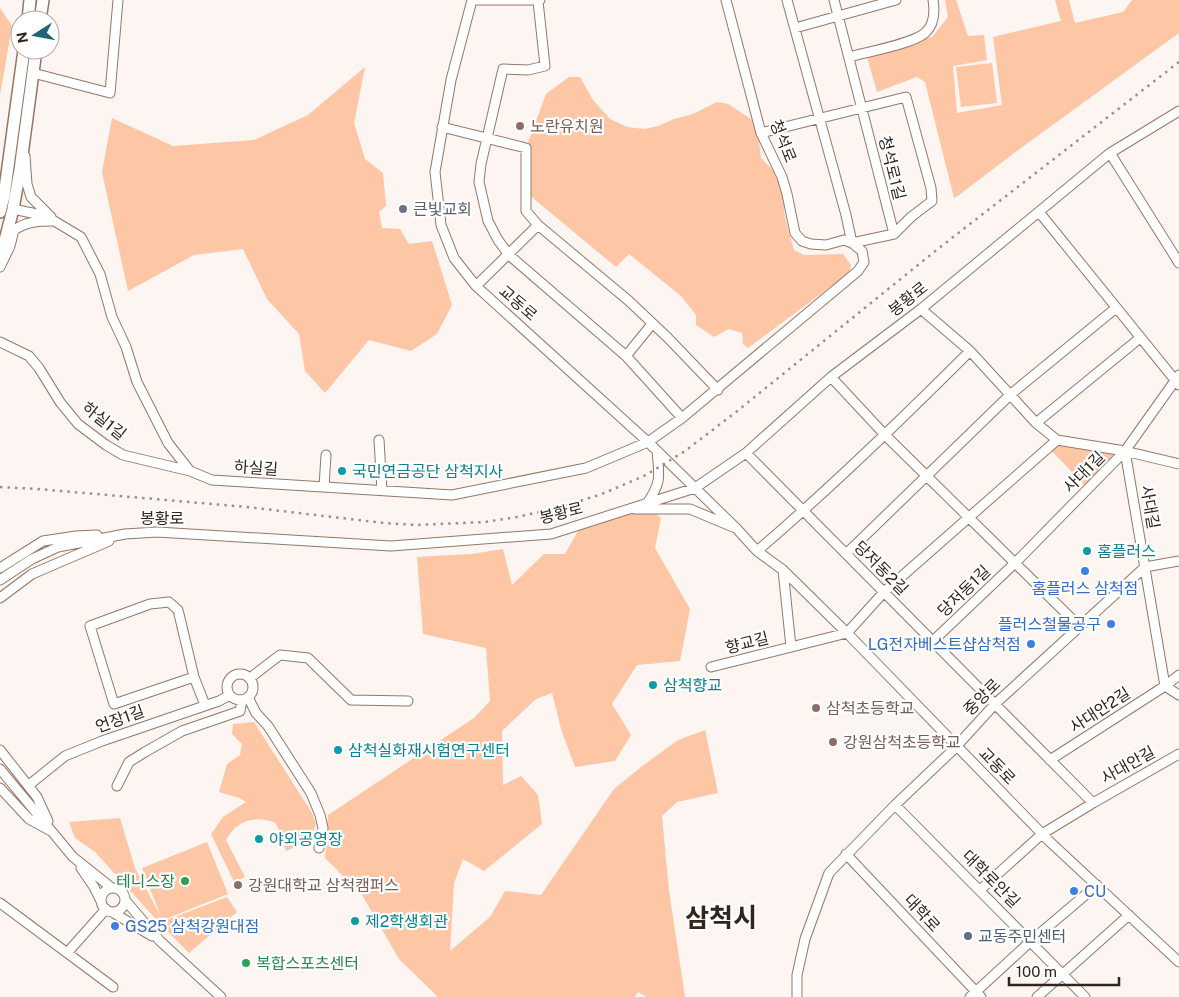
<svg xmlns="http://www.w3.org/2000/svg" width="1179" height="997" viewBox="0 0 1179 997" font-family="'Public Sans','Noto Sans KR',sans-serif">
<rect width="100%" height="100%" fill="#fcf5f1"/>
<path fill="#fdc6a5" d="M945,0H956L968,36L984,35L987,60L953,66L957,113L1002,105L993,37L1061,21L1055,0H1069L1075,23L1123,12L1132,0H1179V33L1021,148L959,195L954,198L925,82L917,77L877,92L866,53L932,37L948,17Z
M0,8L12,26L0,95Z
M992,63L997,103L961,107L956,67Z
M365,67L354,123L365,159L383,173L386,206L379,212L382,228L400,229L409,244L432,241L452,305L437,334L411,351L369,340L325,393L305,371L299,334L267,299L243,249L194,255L128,291L102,172L112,118L173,146L254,140L308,115Z
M569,77H580L593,100L610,119L627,127L644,129L658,126L674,119L693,114L717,102L728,104L751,119L759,141L761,158L779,176L784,198V210L786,222L794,250L804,255L843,254L851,265L849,273L748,348L743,344L742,333L729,329L714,337L696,325V315L681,296L629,254L616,267L534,199L527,192L524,153L546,94Z
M1060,437L1122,453L1087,488L1049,448Z
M650,509L661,518L655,548L690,609L680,661L637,665L612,704L631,735L615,761L575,767L561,729L552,693L536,699L502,731L503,785L521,776L538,795L542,824L484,871L463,859L454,883L450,951L490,917L505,891L541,895L614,789L641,767L678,740L705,730L718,793L677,802L662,816L669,891L685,997H647L638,992L635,997H438L399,959L362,895L325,858L328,815L474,718L490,701L486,648L423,634L417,557L472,554L503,549L512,585L544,554H565L583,522Z
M254,722L312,813L316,824L308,845L297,846L286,851L276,823C254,815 237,820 226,840L245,877L234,882L211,834L223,817L246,802L239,798L219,792L227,764L240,755L242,744L232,734L233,724Z
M120,818L135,868L161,917L142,868L207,842L228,894L163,920L164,921L227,897L237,912L189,953L164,928L95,852L75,838L69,822Z"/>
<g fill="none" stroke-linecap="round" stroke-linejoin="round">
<defs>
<path id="minor" d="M540,0H472L451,80L435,172L441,225L454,258L476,286L648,442L737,529L757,551L783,570L847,633L1049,841L1179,962
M726,0L761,133L782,177L787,194L795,233L802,241L811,244L826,245L844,240L852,243L894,234L911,217L932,201L931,188L906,97L761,133
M834,0L894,234
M538,1L545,66L528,70L503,69L481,164L479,182L488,221L498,240L509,255L626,356L682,418
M795,28L896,0
M849,57C867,52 912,44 925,33C934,25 935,12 933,0
M33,73L110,93L118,0
M442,127L526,148V211L538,225L476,286
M1110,153L1179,263
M25,156L27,184L31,197L51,217
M13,209L46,216L81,237L100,274L112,317L126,347L137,382L168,443L190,471L212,480L452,495L586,468L648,442L682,418L858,271L864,262L862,251L852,243L846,215L787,0
M1039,212L1179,385
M538,225L629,301L668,338L718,390
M0,267L10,246L14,230C26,222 37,221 52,221
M921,309L970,351L1036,423L1057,440L1125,451L1179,464
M0,342L29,356L39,368L60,402L78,424L106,445L123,455L190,471
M626,356L652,324
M1179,375L1125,451L1165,686L1179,695
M831,377L885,435L1079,626
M1036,423L1140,338
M379,440L382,491
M746,453L1093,803
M324,487L326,455
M648,502C662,481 659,475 657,451
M635,509H690L733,527
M757,551C831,488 901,420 970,351
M846,554L1011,394L1116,308
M0,568L43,541L76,536L97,535
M783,570L791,647
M0,580L32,559L58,547L125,534L157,532L391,546L551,534L695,488L746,453L831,377L921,309L1110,153L1179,111
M0,598L32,574L109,541
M933,641L1015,563L1125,451
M711,667L847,633L884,592L1057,440
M227 687a13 13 0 1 1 26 0a13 13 0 1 1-26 0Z
M194,677L114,704L90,626L150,604L169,602L178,610L194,677L205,705
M250,678L280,655L308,658L351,700L408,701
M248,697L256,713L268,726L311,793L320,815L323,828L319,848
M0,750L37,797L48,821
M1050,760L1165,686L1179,675
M0,769L73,857L112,888
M29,785L65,756L102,741L219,701L230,695
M117,786L129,762L145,752L182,731L240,711L242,700
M0,788L29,819L49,830
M895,805L1085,997
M846,854L981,997
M81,868L94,887L101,901
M101 900a12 12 0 1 1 24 0a12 12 0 1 1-24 0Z
M980,890L1042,834L1093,803L1179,754
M125,900L160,941L221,997
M0,903L113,987
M112,912L152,936
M67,953L106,909
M797,997V975L805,939L829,873L895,805L953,750L995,704L1145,567L1179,561
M970,997L1031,941L1097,885
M1037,997L1129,915"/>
<path id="major" d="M28,20L30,0
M40,20L43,0
M0,212L4,196L24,50
M0,260L13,209L20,170L36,50"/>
</defs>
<use href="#minor" stroke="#967764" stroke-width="11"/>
<use href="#major" stroke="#967764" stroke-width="14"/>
<use href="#minor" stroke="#fff" stroke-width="9"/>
<use href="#major" stroke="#fff" stroke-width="11"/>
<path stroke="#9b918b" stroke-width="2.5" stroke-dasharray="2.5 5" stroke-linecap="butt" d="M0,487L38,489L247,507L384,523L416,525L485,522L517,517L561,507L602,494L646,475L685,451L736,412L939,248L1179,62"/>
</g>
<g fill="#8d6e63" stroke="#fff" stroke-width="2">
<circle cx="520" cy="126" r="5"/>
<circle cx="816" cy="708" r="5"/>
<circle cx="833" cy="742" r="5"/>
<circle cx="238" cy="885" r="5"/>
</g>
<circle fill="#6b7280" stroke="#fff" stroke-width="2" cx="403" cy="209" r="5"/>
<g fill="#0f9aa8" stroke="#fff" stroke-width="2">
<circle cx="342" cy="471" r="5"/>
<circle cx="1087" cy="551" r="5"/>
<circle cx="653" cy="685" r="5"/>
<circle cx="338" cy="750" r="5"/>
<circle cx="259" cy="839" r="5"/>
<circle cx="355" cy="921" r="5"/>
</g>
<g fill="#3f7fe0" stroke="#fff" stroke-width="2">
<circle cx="1085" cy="571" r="5"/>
<circle cx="1111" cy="624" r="5"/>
<circle cx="1031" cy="644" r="5"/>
<circle cx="1074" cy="891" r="5"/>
<circle cx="115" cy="926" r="5"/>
</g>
<g fill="#2e9e5b" stroke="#fff" stroke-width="2">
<circle cx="185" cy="881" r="5"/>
<circle cx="246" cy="963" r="5"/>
</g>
<circle fill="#5c6f8a" stroke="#fff" stroke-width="2" cx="968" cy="936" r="5"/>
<g text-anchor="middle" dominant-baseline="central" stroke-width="4.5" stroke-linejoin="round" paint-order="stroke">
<g font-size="16" fill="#785e54" stroke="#fff" text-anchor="start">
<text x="530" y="126">노란유치원</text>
<text x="826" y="708">삼척초등학교</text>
<text x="843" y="742">강원삼척초등학교</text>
<text x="248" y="885">강원대학교 삼척캠퍼스</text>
</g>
<g font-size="16" fill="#32251d" stroke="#fff">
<text transform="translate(783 141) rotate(68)">청석로</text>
<text transform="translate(892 168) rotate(76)">청석로1길</text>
<text transform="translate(908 299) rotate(-38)">봉황로</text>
<text transform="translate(518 303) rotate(41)">교동로</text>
<text transform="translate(104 421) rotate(38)">하실1길</text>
<text transform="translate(256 468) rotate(4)">하실길</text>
<text transform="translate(1084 472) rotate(-45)">사대1길</text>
<text transform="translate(1150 507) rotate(80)">사대길</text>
<text transform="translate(561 513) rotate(-14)">봉황로</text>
<text x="162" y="518">봉황로</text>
<text transform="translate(881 568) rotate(45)">당저동2길</text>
<text transform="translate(964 591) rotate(-44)">당저동1길</text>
<text transform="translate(747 643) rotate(-14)">향교길</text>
<text transform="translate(982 697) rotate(-45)">중앙로</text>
<text transform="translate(1100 710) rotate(-33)">사대안2길</text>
<text transform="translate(120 719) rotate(-20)">언장1길</text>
<text transform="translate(1128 765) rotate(-29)">사대안길</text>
<text transform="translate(997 766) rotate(46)">교동로</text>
<text transform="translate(991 879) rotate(45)">대학로안길</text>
<text transform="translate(922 913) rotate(47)">대학로</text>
</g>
<g font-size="16" fill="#5b616d" stroke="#fff" text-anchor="start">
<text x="413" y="209">큰빛교회</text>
</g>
<g font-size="16" fill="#0d838f" stroke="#fff" text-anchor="start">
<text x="352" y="471">국민연금공단 삼척지사</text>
<text x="1097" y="551">홈플러스</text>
<text x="663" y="685">삼척향교</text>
<text x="348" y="750">삼척실화재시험연구센터</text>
<text x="269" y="839">야외공영장</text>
<text x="365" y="921">제2학생회관</text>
</g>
<g font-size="16" fill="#366cbe" stroke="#fff" text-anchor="end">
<text x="1085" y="588" text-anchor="middle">홈플러스 삼척점</text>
<text x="1101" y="624">플러스철물공구</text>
<text x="1021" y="644">LG전자베스트샵삼척점</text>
<text x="1084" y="891" text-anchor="start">CU</text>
<text x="125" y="926" text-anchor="start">GS25 삼척강원대점</text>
</g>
<g font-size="16" fill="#27864d" stroke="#fff" text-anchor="end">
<text x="175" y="881">테니스장</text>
<text x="256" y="963" text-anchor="start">복합스포츠센터</text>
</g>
<g font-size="16" fill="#4e5e75" stroke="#fff" text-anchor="start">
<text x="978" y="936">교동주민센터</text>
</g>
<g font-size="26" font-weight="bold" fill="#32251d" stroke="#fff">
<text x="721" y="917">삼척시</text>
</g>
</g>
<g transform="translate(35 35) rotate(259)"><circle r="24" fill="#ffffff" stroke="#ada8a5"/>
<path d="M0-4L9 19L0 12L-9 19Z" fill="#216477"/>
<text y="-8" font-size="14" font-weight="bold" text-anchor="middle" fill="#32251d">N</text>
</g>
<path d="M1009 977v8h110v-8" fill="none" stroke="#32251d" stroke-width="2.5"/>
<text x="1016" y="977" font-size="15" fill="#32251d" stroke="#ffffff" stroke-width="4" paint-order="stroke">100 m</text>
</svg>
